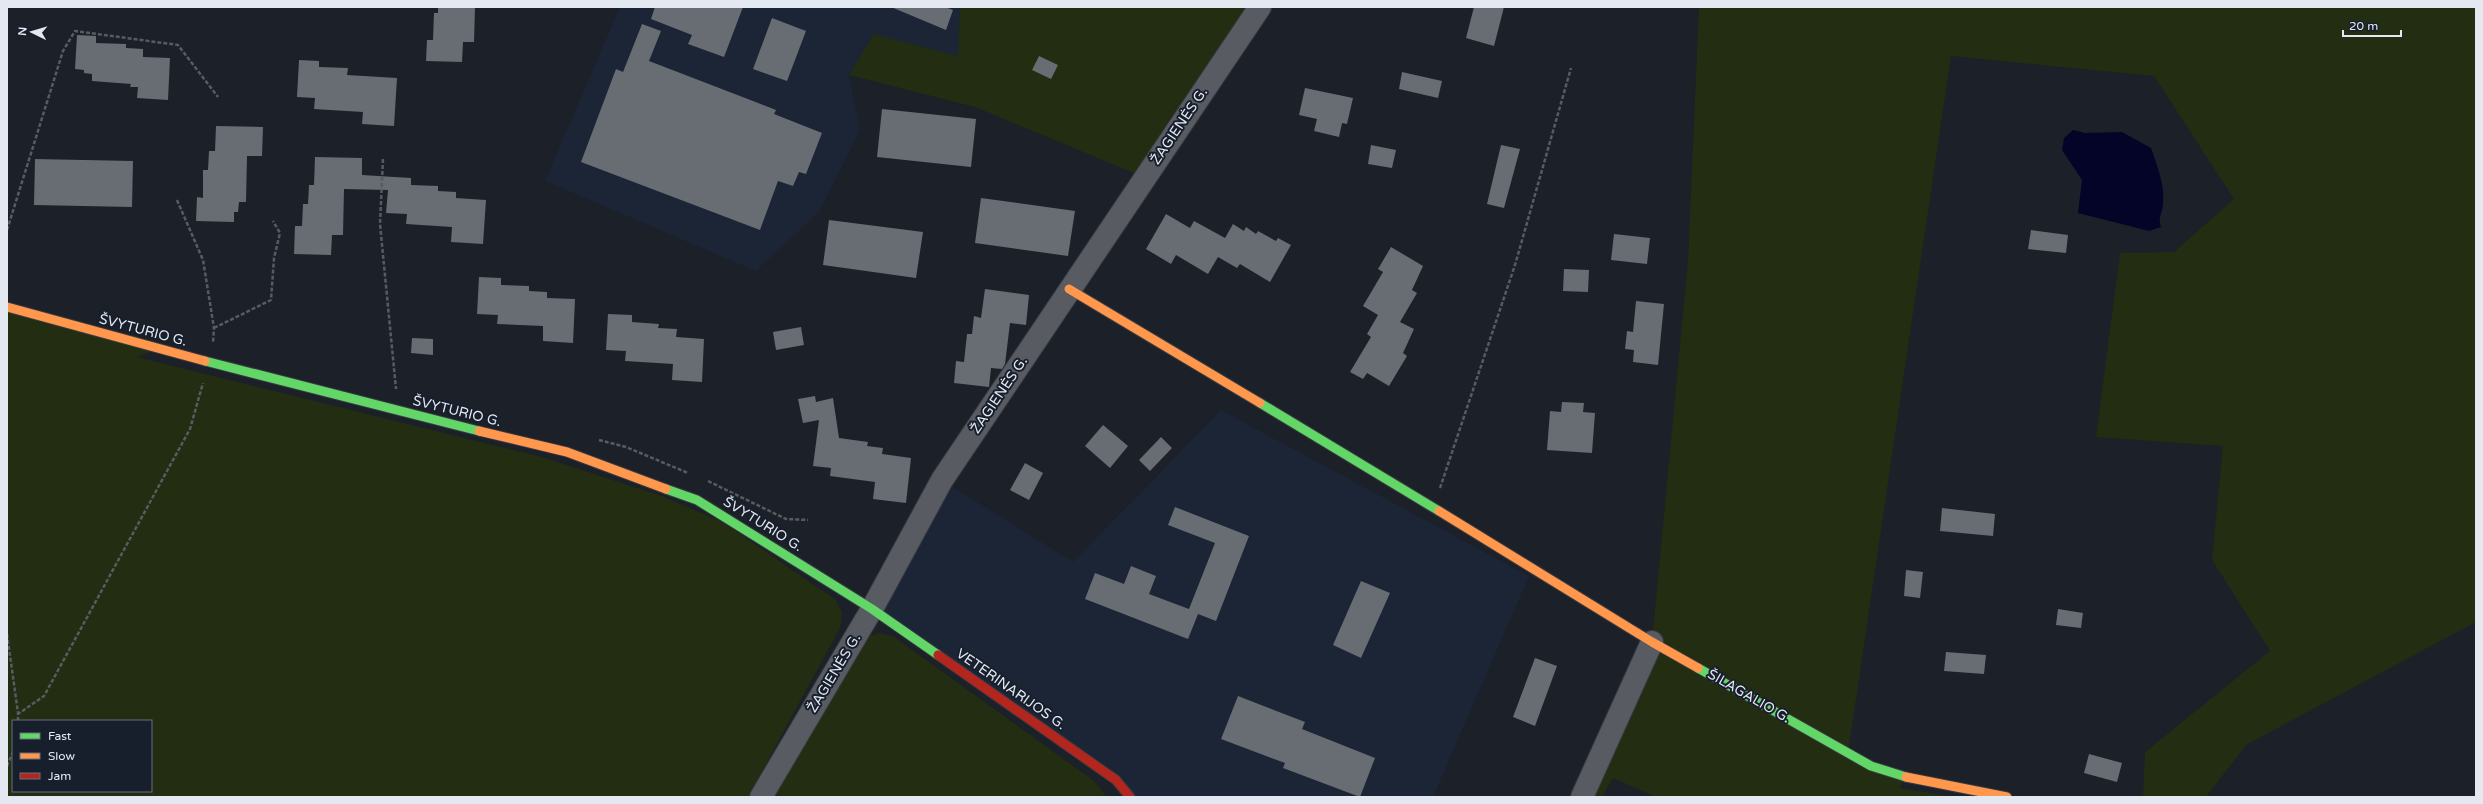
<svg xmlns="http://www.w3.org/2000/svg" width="2483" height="804" viewBox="0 0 2483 804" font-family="'Varela Round',sans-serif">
<rect width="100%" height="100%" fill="#1c2028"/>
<path fill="#1c2536" d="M620,7H960L958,56L849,75L860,130L819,212L756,271L545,181Z
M1221,410L1529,576L1433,797H1130L872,609L942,480L1073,562Z"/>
<path fill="#222d12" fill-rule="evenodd" d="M960,7H1255L1141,176L975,107L849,75L874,34L958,56Z
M1699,7H2476V622L2246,745L2206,797H2143L2145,752L2270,651L2212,560L2223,446L2096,437L2120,253L2174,252L2234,199L2154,76L1951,56L1848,753L1905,777L1900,788L1953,797H1656L1613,778L1602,797H1582L1652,642L1688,261Z
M7,307L159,349L137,357L545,458L662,496L722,522L835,599L842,612L840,628L748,797H7ZM13,721H151V791H13Z
M879,633L893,636L1094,781L1107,797H775L857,646L867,637Z"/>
<path fill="#030428" d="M2073,130L2085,133L2122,132L2151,148C2157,165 2165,185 2163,203C2163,213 2157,217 2161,227L2149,231L2078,213L2082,180L2062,150L2064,138Z"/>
<path fill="#686c73" d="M438,7H475L474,42H463L462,62L426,61L427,40H433L434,13H438Z
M655,7H743L724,57L688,44L692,35L651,19Z
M891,7H945L953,10L946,30Z
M1474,7H1504L1494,46L1466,38Z
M772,18L806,31L787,81L753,69Z
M642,24L661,31L649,61L776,110L774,114L822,133L806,174L799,172L793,186L778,181L760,230L581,162L616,69L623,72Z
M77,35L96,36V43L126,44V48L143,49V57L170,58L168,100L137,98L138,87H130L131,84L92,81V74L84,73V70L75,69Z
M1039,56L1058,65L1051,79L1032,70Z
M299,60L319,61V67L348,68L347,75L397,78L394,126L362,124L363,112L314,109L315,98L297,97Z
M1402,72L1442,81L1438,98L1399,89Z
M1305,88L1353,98L1347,124L1342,123L1339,137L1314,131L1317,119L1299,115Z
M882,109L976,119L971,167L877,157Z
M216,126L263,127L262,156H247L246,202H239L238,212H234V222L196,221L197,197L203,198V170H208L209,151H215Z
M1371,145L1396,150L1392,168L1368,164Z
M1501,145L1520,149L1504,208L1487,204Z
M315,157L362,158V175L411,178V185L438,186V191L456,192V198L486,200L483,244L451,242L452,227L406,224L407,214L386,213L388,190L344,189L343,235H332L331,255L294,254L295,226H302L303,204H308L309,185H314Z
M35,159L133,161L132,207L34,205Z
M981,198L1075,211L1068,256L975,243Z
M1166,214L1190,228L1194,221L1225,238L1233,224L1244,231L1246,227L1256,234L1258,231L1276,241L1278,238L1291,245L1270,282L1240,264L1237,268L1218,257L1208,274L1176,255L1171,264L1146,249Z
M829,220L923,232L916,278L823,265Z
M2031,230L2068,235L2066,253L2028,249Z
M1614,234L1650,238L1647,264L1611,260Z
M1391,247L1423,266L1412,290L1417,293L1400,322L1414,329L1403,353L1407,356L1389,386L1367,373L1363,379L1350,372L1371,337L1367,334L1378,315L1363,306L1383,272L1378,269Z
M1564,269L1589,270L1588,292L1563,291Z
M479,277L501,278V285L529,286V291L547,292V298L575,299L573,343L543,341V326L497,324L498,315L477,314Z
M985,289L1029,295L1026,325L1010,323L1005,364L1002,369L991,368L989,387L954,383L956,361L964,362L967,334H972L974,316L981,318Z
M1636,301L1664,304L1658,365L1633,362L1634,350L1625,349L1627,331L1633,332Z
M608,314L632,315V322L659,324L658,328L677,329L676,337L704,339L702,382L672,380L673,364L625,361L626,351L606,350Z
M801,327L804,345L776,350L773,332Z
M412,338L433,339V355L411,353Z
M815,396L816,402L833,398L839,438L868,442L867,446L883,448L882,454L911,458L906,503L873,499L875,482L830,476L831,468L813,466L819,420L803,423L798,399Z
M1562,402L1584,403L1583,412L1595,413L1592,453L1547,450L1550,411L1561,412Z
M1103,425L1128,446L1110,468L1085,446Z
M1161,437L1172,448L1150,471L1139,460Z
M1025,463L1043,473L1029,500L1010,490Z
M1175,507L1249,536L1216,621L1198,614L1188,639L1085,599L1095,573L1124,584L1131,566L1156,576L1149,594L1189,609L1215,543L1168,525Z
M1942,508L1995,514L1993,536L1940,531Z
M1906,570L1923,572L1920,598L1904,596Z
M1361,581L1390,593L1361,658L1333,645Z
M2058,609L2083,613L2081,628L2056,625Z
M1946,652L1986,655L1984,674L1944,671Z
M1535,658L1557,666L1535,726L1513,717Z
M1238,696L1305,722L1302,729L1375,758L1360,797L1283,768L1285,763L1221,739Z
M2089,754L2122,763L2117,782L2084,773Z"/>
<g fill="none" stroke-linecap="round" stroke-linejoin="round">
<defs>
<path id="street" d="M761,797L872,609L942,480L1260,7
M1582,797L1652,642"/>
<path id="fast" d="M205,361L479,431
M1260,403L1439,511
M666,489L697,500L872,609L938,655
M1698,668L1871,766L1906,777"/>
<path id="slow" d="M1069,289L1260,403
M7,307L205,361
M479,431L567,452L666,489
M1439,511L1652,642L1698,668
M1906,777L2007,797"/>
<path id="jam" d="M938,655L1116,780L1130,797"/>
</defs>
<use href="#street" stroke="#383a41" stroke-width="24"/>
<use href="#fast" stroke="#383a41" stroke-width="11"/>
<use href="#slow" stroke="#383a41" stroke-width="11"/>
<use href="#jam" stroke="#383a41" stroke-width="11"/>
<path stroke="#585b60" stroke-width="2.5" stroke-dasharray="4 2" stroke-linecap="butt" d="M383,159L380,224L396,389
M177,200L203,260L214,328L213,343
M7,230L63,51L75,31L178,45L218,97
M214,328L271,300L274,258L280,233L273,221
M599,440L626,447L688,473
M708,481L786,519L808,520
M1440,488L1515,265L1571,68
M7,634L18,713
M18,721V714L44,696L190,429L203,383
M7,766L13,752"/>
<use href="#street" stroke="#585b61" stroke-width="22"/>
<use href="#fast" stroke="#63d668" stroke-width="9"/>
<use href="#slow" stroke="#ff974d" stroke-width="9"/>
<use href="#jam" stroke="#b3261e" stroke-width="9"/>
</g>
<g text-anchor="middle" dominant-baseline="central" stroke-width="4" stroke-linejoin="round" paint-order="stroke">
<g font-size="14" fill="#e3e8f1" stroke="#181f2c">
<text transform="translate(1179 126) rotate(-56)">ŽAGIENĖS G.</text>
<text transform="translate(143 330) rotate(15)">ŠVYTURIO G.</text>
<text transform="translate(999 395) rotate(-56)">ŽAGIENĖS G.</text>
<text transform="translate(457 411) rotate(14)">ŠVYTURIO G.</text>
<text transform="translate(763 524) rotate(32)">ŠVYTURIO G.</text>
<text transform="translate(834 673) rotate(-59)">ŽAGIENĖS G.</text>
<text transform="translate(1011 689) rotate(35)">VETERINARIJOS G.</text>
<text transform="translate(1749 696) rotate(30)">ŠILAGALIO G.</text>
</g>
</g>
<rect width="2483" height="804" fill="none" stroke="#e3e8f1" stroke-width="16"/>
<rect x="12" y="720" width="140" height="72" fill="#181f2c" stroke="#696f7b"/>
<rect x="20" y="733" width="20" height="6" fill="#63d668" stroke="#696f7b"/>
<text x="48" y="740" font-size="12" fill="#e3e8f1">Fast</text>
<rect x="20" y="753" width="20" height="6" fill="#ff974d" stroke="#696f7b"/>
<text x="48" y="760" font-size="12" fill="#e3e8f1">Slow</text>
<rect x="20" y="773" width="20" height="6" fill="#b3261e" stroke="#696f7b"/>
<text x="48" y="780" font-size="12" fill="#e3e8f1">Jam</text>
<g transform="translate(32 32) rotate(275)" stroke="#181f2c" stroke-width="3" paint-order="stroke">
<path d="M0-3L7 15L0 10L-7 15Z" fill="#e3e8f1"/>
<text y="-6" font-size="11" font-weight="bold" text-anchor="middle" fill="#e3e8f1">N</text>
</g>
<path d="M2343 30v6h58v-6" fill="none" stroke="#e3e8f1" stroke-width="2"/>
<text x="2349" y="30" font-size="12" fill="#e3e8f1" stroke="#181f2c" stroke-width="3" paint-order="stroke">20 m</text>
</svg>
